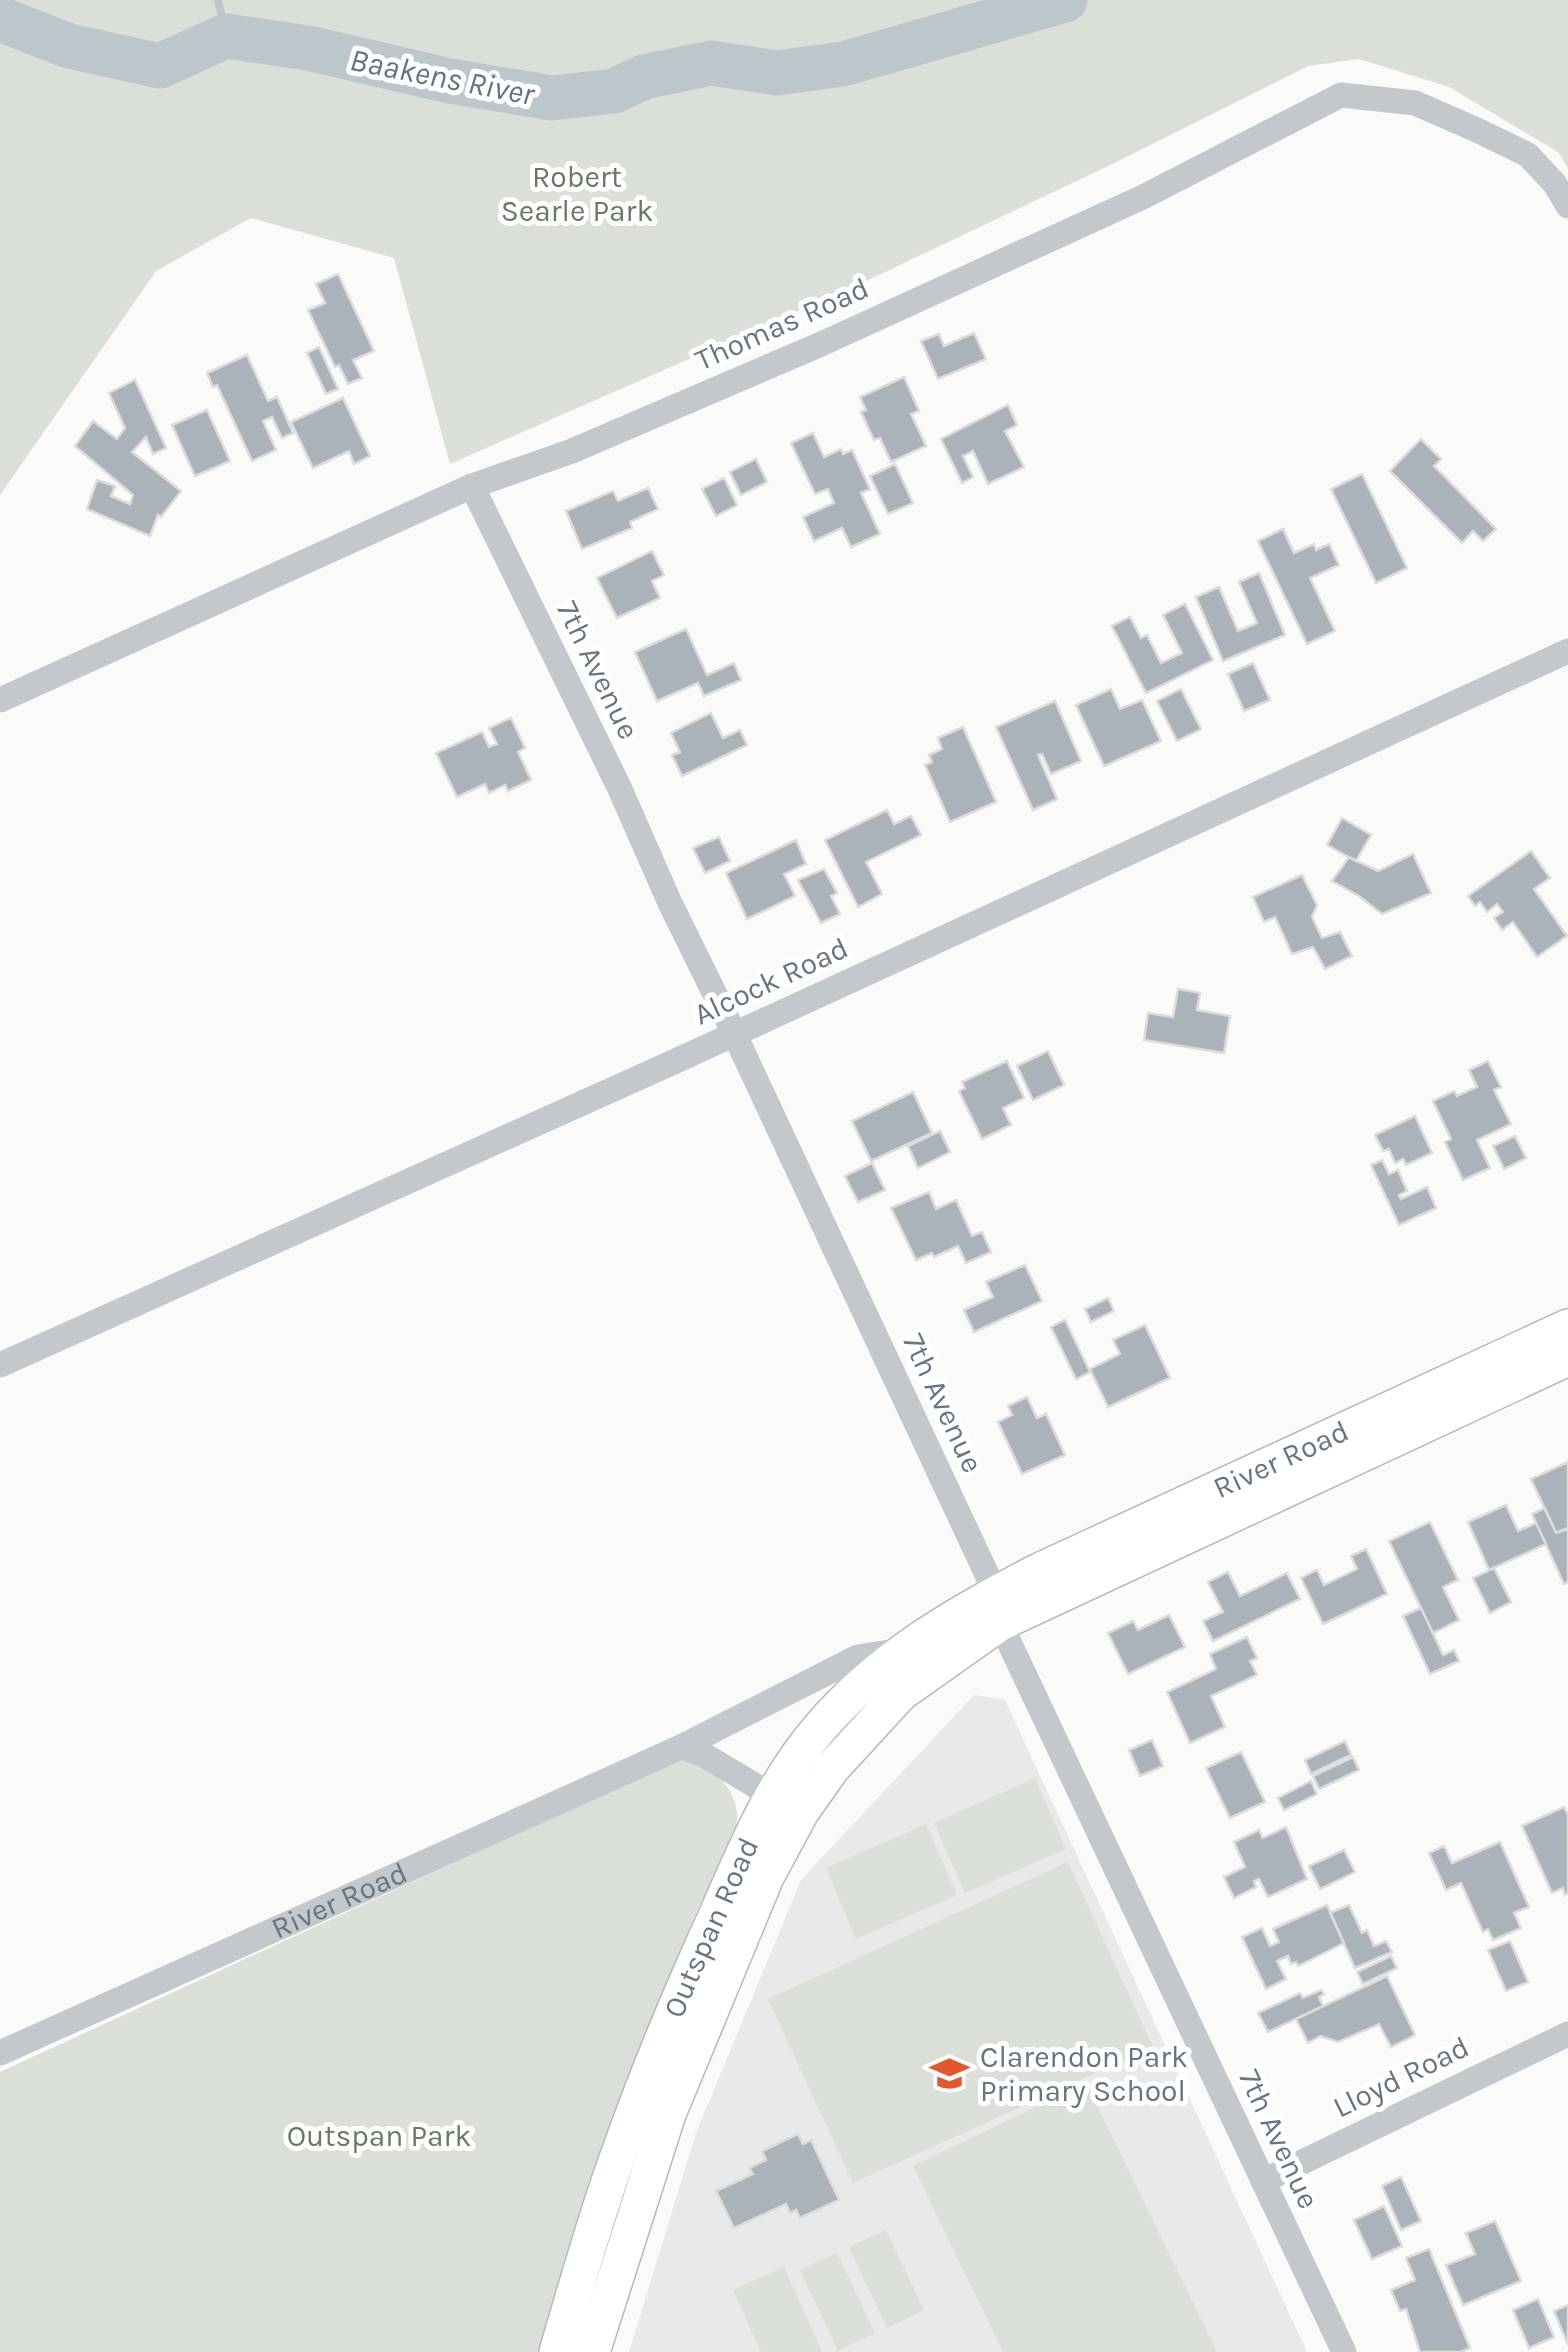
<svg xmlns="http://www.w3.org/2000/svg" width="1568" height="2352" viewBox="0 0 1568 2352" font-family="Karla,sans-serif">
<rect width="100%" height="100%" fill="#fafaf8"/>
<path fill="#e8e9e9" d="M974,1695L1005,1700L1307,2352H629L696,2133L801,1880Z"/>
<path fill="#dadfd7" d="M0,0H1568V168L1558,152L1449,87L1359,59L1308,66L1104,168L864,282L450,464L394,258L251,218L156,271L0,495Z
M675,1761C705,1760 736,1784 737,1815C739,1841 707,1888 696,1913C636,2057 585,2202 540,2352H0V2072Z
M1035,1778L1066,1849L965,1893L934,1823Z
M926,1824L957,1895L856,1939L826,1868Z
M1068,1862L1153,2047L853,2183L768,1999Z
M1086,2083L1217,2352H1003L913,2166Z
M886,2230L924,2310L887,2328L849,2247Z
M837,2253L875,2333L838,2351L800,2270Z
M784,2267L822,2352H761L733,2290Z"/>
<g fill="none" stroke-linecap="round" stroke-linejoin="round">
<path stroke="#bbc7cb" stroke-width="8" d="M218,0L226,36"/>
<path stroke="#bbc7cb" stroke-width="45" d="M0,19L69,46L160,66L226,36L308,48L450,81L552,98L614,91L644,77L711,63L777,73L843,64L1065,0"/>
</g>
<path fill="#aab3b9" stroke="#dcdcda" stroke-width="2.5" d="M338,274L374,351L353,360L362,378L348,384L339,365L335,367L308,310L325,303L316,284Z
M974,333L986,359L938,379L921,341L939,334L944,346Z
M319,347L338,389L326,394L307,353Z
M247,355L268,401L277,397L293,433L282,438L272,417L263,421L276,450L252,461L217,385L213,387L207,373Z
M904,377L919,411L911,414L926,446L891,462L880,438L874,440L861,412L866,410L860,397Z
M135,380L166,448L153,454L146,437L132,452L181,491L161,517L158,515L150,536L87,509L97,480L115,486L111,496L130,504L133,495L75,446L93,421L117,439L125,428L109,393Z
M343,398L370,456L354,464L349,451L313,468L291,422Z
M1008,405L1017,425L1005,431L1024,467L988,484L973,451L963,456L973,477L962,483L941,439Z
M207,410L230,461L195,476L172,425Z
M813,433L824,457L841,449L843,454L852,450L870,489L861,493L880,534L851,547L842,528L814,541L803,517L834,503L828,489L815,494L791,443Z
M1421,439L1441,459L1434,466L1496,529L1483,541L1473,531L1462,543L1390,471Z
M756,459L767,482L741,495L730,472Z
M895,464L913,503L888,514L870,476Z
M1362,474L1407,568L1376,583L1331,489Z
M724,478L737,505L716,516L702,489Z
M648,488L658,509L630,522L632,528L582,549L566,511L613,491L618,501Z
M1283,529L1294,553L1314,544L1316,550L1329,544L1339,565L1310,578L1335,631L1307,644L1258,541Z
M652,551L664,575L652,581L660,598L617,618L597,578Z
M1259,573L1285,635L1223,661L1196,597L1219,587L1238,631L1257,623L1239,582Z
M1185,604L1213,660L1146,693L1112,626L1130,617L1141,638L1147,635L1161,663L1182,653L1163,615Z
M686,629L707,675L734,663L741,680L704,696L698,683L657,701L635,652Z
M1253,663L1270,700L1244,711L1228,674Z
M1111,689L1120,709L1142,700L1161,741L1104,766L1076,705Z
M1181,689L1201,729L1177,741L1157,701Z
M1055,701L1081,761L1051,774L1042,754L1038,755L1057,799L1033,810L996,727Z
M711,713L723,738L740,730L747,745L682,776L672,755L680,752L671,733Z
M511,718L525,748L518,752L531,780L508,791L505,785L489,793L485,784L457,797L436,753L482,732L489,747L497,744L489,728Z
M963,727L996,802L950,822L925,765L932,762L929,755L942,749L938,738Z
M887,810L894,824L911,816L921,835L866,862L882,894L858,907L825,840Z
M1342,818L1371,835L1356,861L1327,845Z
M719,837L730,861L705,873L693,848Z
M796,840L806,864L784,874L795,896L747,919L726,873Z
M1531,851L1550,878L1534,889L1567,936L1537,957L1513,922L1502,930L1494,918L1503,912L1497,904L1487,912L1480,902L1475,906L1468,896Z
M1413,854L1431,893L1382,914L1359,896L1332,881L1349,857L1378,871Z
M824,869L837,893L831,896L840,914L821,923L798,880Z
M1302,875L1317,905L1312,917L1322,938L1340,932L1352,956L1325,969L1313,947L1292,954L1275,917L1264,922L1253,897Z
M1178,989L1200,993L1197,1010L1230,1016L1224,1053L1144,1040L1148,1013L1173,1017Z
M1048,1051L1064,1085L1033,1100L1017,1066Z
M1007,1061L1024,1098L1003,1108L1011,1125L982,1139L959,1091L965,1088L962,1082Z
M1488,1061L1501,1087L1494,1090L1511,1124L1477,1140L1490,1168L1463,1180L1445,1142L1451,1139L1433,1101L1454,1091L1457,1096L1477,1087L1469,1070Z
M913,1092L932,1133L871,1161L852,1121Z
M1415,1116L1432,1153L1406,1165L1403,1159L1395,1163L1389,1149L1383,1151L1375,1135Z
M940,1131L950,1152L918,1168L908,1146Z
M1515,1136L1526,1158L1504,1169L1493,1146Z
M1382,1160L1389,1174L1398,1170L1407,1191L1399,1195L1401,1199L1427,1187L1436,1208L1399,1225L1371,1165Z
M872,1163L885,1190L858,1202L845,1176Z
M929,1192L936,1209L956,1200L972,1236L982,1232L991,1252L966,1263L958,1246L934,1257L932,1253L916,1260L891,1208Z
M1025,1265L1042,1301L974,1332L964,1310L993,1297L986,1282Z
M1108,1298L1114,1311L1091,1322L1085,1309Z
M1065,1320L1090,1372L1076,1379L1051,1327Z
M1145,1325L1170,1378L1108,1407L1090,1369L1120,1354L1113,1340Z
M1027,1397L1037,1418L1046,1414L1065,1455L1022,1474L998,1422L1012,1415L1008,1406Z
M1568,1462V1528L1556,1533L1531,1479Z
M1506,1505L1518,1531L1536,1523L1546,1544L1489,1570L1468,1522Z
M1545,1508L1556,1533L1568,1529V1582L1564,1584L1532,1514Z
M1430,1522L1458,1580L1443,1587L1459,1620L1433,1633L1389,1541Z
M1366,1549L1387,1594L1323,1624L1301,1578L1317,1570L1324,1585L1357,1569L1351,1556Z
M1494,1568L1511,1602L1490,1613L1473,1578Z
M1228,1572L1240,1596L1287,1573L1300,1599L1213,1641L1203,1621L1223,1612L1208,1582Z
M1421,1608L1443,1655L1454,1650L1459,1661L1430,1674L1403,1616Z
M1169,1615L1185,1647L1128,1674L1108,1633L1133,1621L1138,1630Z
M1247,1637L1257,1658L1250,1661L1257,1675L1211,1696L1225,1727L1190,1743L1167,1692L1216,1669L1210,1654Z
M1152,1740L1163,1766L1140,1776L1129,1750Z
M1345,1741L1351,1755L1311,1774L1305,1760Z
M1241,1752L1265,1802L1230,1818L1206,1768Z
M1353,1757L1359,1770L1319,1789L1313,1776Z
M1311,1781L1317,1794L1284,1810L1278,1798Z
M1564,1807L1568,1815V1893L1565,1895L1563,1888L1552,1893L1522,1826Z
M1286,1827L1307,1879L1268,1897L1259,1879L1254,1881L1256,1887L1234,1898L1224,1877L1245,1867L1234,1842L1259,1830L1263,1838Z
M1500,1842L1529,1907L1514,1913L1521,1928L1493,1940L1488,1929L1483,1932L1461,1883L1446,1890L1429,1853L1444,1846L1452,1863Z
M1344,1850L1355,1872L1320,1889L1309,1866Z
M1327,1905L1344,1943L1298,1966L1296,1962L1291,1964L1288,1956L1277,1961L1286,1979L1266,1989L1242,1937L1262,1928L1270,1946L1279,1942L1273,1929Z
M1349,1905L1362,1933L1367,1930L1374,1946L1386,1941L1392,1952L1355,1968L1330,1913Z
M1510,1941L1528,1982L1506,1991L1488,1950Z
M1391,1956L1397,1968L1363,1984L1357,1972Z
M1387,1976L1415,2035L1391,2047L1379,2024L1338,2042L1320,2036L1308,2043L1296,2019Z
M1321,1990L1324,1994L1319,1997L1323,2006L1268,2032L1258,2013L1300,1993L1303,1998Z
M798,2134L803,2144L811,2140L839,2200L800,2218L796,2210L790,2213L786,2204L734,2228L716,2191L753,2174L749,2168L766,2160L762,2151Z
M1401,2177L1421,2221L1401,2230L1382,2186Z
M1384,2206L1402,2246L1372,2259L1354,2220Z
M1495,2221L1521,2281L1463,2305L1446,2265L1475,2254L1466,2233Z
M1429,2249L1470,2348L1461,2352H1420L1406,2309L1400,2311L1391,2290L1415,2280L1406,2258Z
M1538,2299L1554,2337L1529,2348L1513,2310Z
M1568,2305V2345L1554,2311Z"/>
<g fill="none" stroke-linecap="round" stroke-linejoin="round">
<defs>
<g id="secondary">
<path id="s2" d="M557,2352C575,2291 592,2230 613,2170C643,2084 678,1999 716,1916C744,1852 772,1784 818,1730C879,1658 957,1613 1039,1571L1568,1327"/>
<path d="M592,2352L668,2114L766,1877L801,1812L832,1768L901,1693L1000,1623L1568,1358"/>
</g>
</defs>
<use href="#secondary" stroke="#b3babf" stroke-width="38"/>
<g stroke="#c3c8cc" stroke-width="25">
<path d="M472,486L619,787L670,903L734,1033L996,1594L1000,1623L1344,2352"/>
<path d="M0,700L472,486L572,451L819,345L1143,197L1341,95L1415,103L1477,130L1528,155L1555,184L1568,206"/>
<path d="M0,1365L678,1060L1568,651"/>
<path d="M681,1747L704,1755L786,1804"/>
<path id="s1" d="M0,2053L681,1747L858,1657L902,1650"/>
<path d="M1263,2181L1568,2034"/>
</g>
<use href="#secondary" stroke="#fff" stroke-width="35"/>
</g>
<defs>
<symbol id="school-bare" viewBox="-9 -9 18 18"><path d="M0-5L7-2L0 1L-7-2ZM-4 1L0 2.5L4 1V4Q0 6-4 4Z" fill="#e4572e" stroke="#fff" stroke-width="2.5" paint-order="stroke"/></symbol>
</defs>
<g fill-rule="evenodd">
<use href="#school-bare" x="922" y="2046" width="55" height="55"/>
</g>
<g text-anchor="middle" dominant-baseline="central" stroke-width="10" stroke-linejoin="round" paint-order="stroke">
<g font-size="30" fill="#687a64" stroke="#fff">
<text x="577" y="177">Robert<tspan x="577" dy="34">Searle Park</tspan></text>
<text x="379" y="2136">Outspan Park</text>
</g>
<g font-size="30" fill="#657683" stroke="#fff">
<text transform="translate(782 324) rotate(-24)">Thomas Road</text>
<text transform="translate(598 670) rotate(64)">7th Avenue</text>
<text transform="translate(771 981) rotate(-25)">Alcock Road</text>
<text transform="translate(943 1403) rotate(65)">7th Avenue</text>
<text stroke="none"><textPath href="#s2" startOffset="1218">River Road</textPath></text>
<text stroke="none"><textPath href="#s1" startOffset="372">River Road</textPath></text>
<text stroke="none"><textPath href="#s2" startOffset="452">Outspan Road</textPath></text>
<text transform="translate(1401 2077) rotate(-26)">Lloyd Road</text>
<text transform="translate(1279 2139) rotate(65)">7th Avenue</text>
</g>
<g font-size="30" fill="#657683" stroke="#fff" text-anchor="start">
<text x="980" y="2057">Clarendon Park<tspan x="980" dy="34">Primary School</tspan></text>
</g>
<g font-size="32" font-style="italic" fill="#60757c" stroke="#fff">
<text transform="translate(442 77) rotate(11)">Baakens River</text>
</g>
</g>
</svg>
